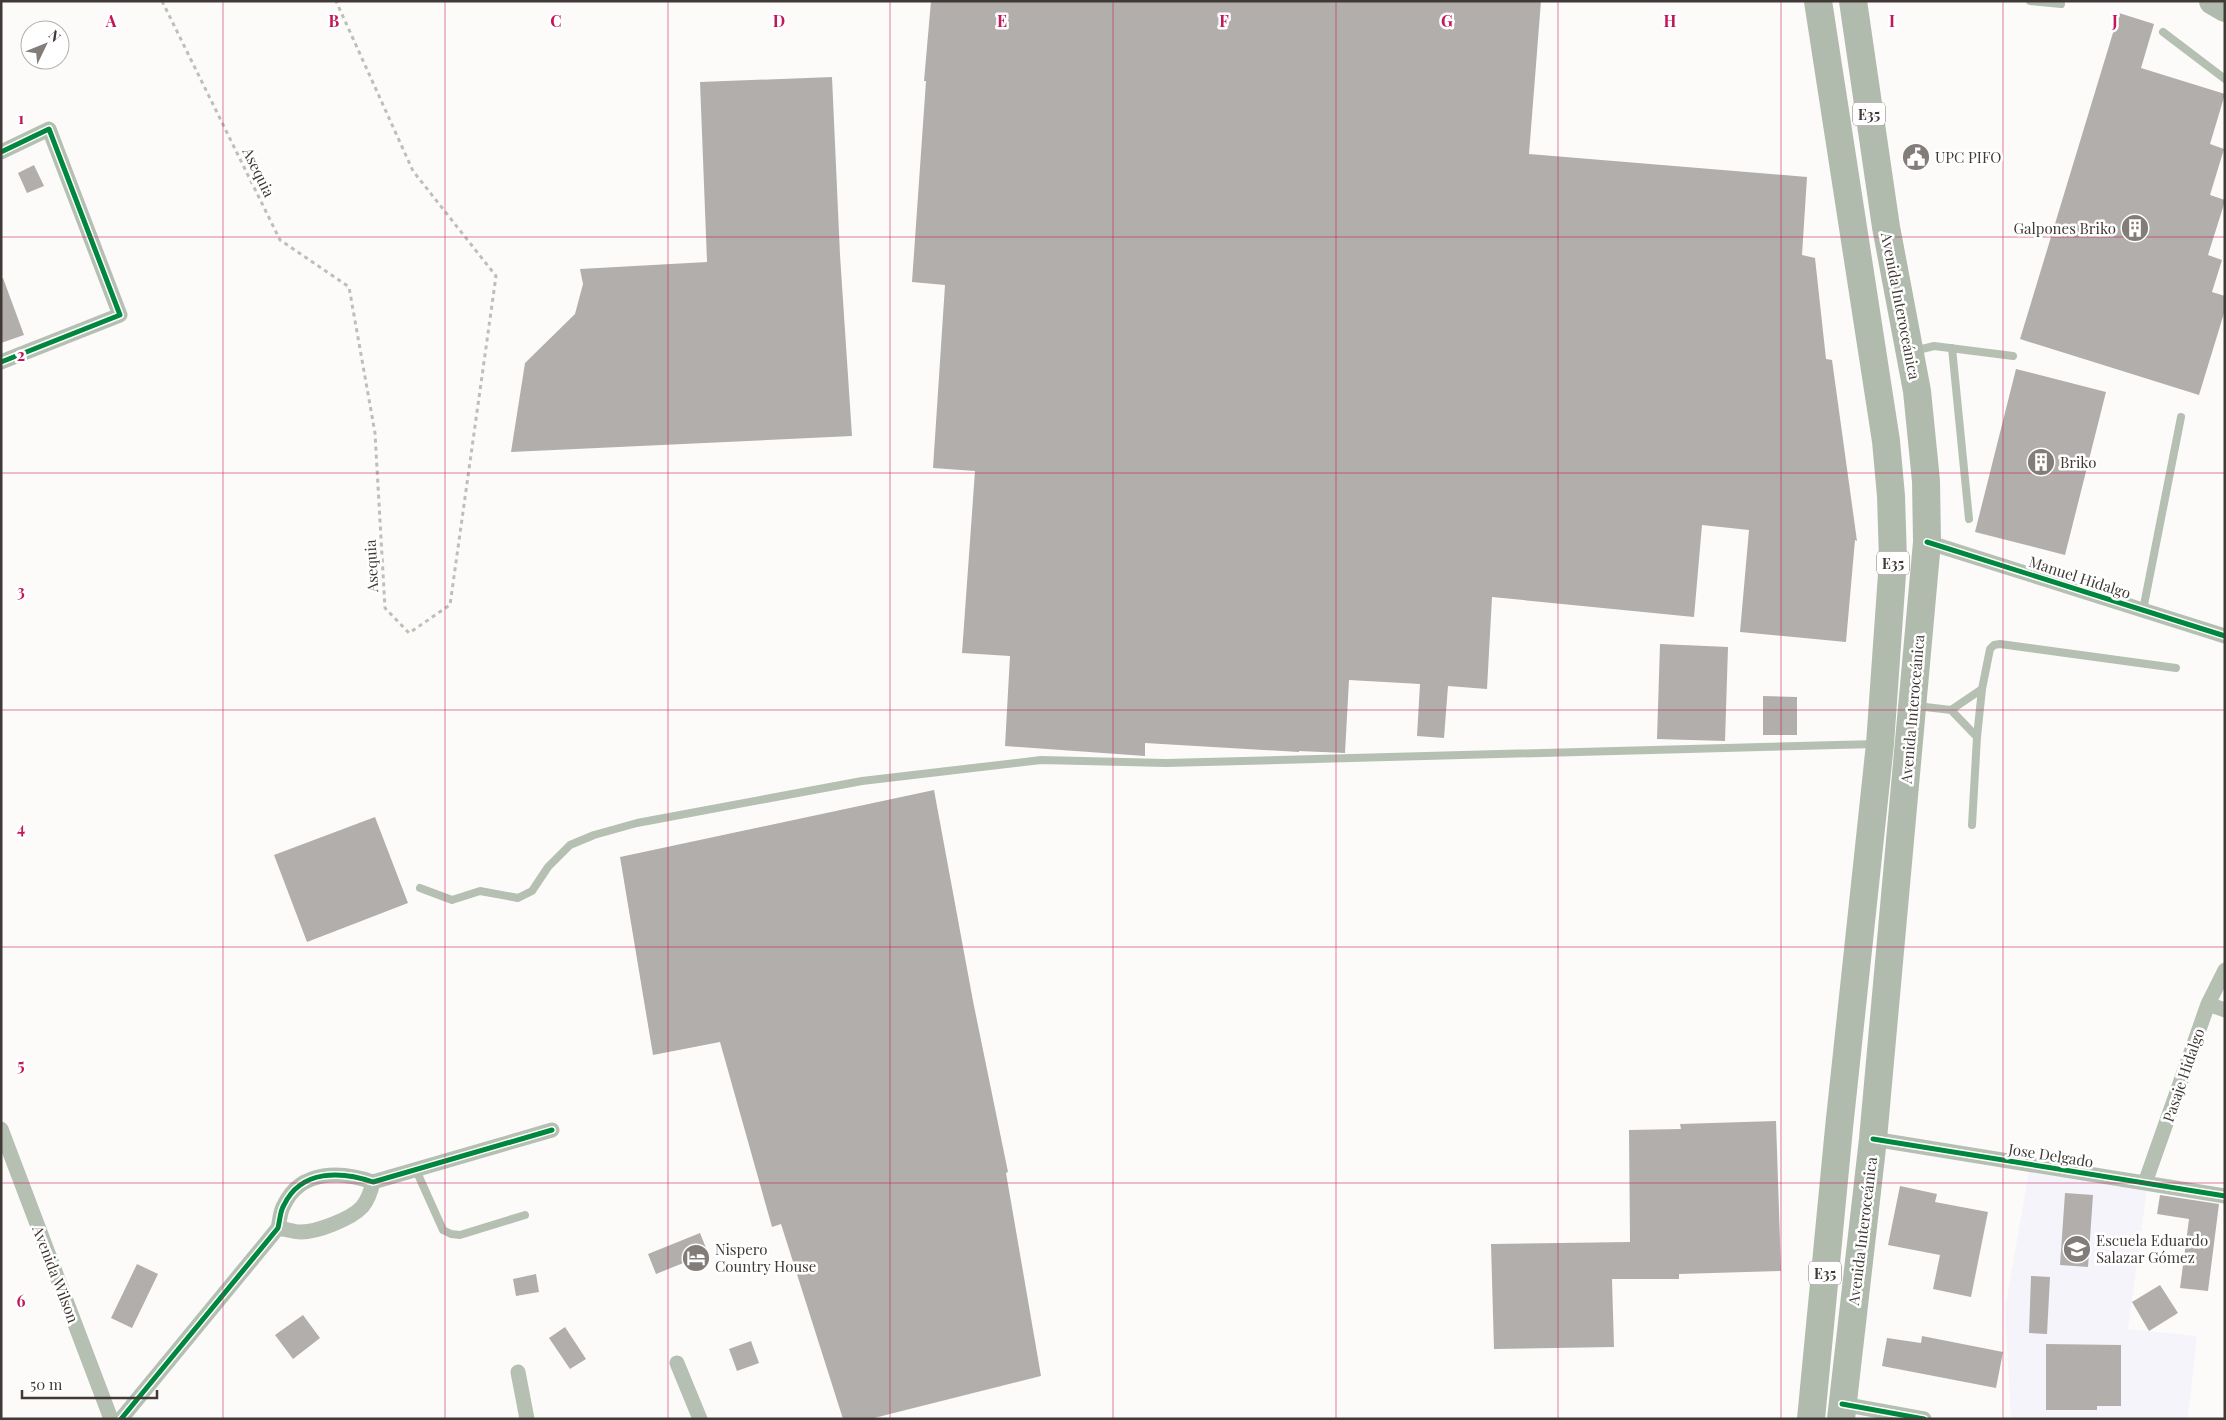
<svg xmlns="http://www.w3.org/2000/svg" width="2226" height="1420" viewBox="0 0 2226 1420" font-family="'Playfair Display',serif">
<rect width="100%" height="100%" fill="#fdfbf9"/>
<path fill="#f6f4fb" d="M2029,1171L2147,1189L2128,1329L2197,1336L2188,1419H2011L2005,1309Z"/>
<path fill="#b2aeab" d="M931,1H1541L1529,154L1807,177L1802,255L1815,258L1826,359L1832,360L1857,541L1855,540L1846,642L1740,632L1749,530L1702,525L1694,617L1492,597L1487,689L1448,686L1444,738L1417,736L1420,684L1349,680L1345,753L1299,751V752L1145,743V756L1005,746L1010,656L962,653L975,471L933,468L945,285L912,282L926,81H924Z
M2119,13L2154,24L2141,68L2225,94L2210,144L2224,149L2210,195L2225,200V201L2208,255L2222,260L2212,292L2225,296V310L2199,395L2020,339Z
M832,77L840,255L852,436L511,452L525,363L575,314L583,284L580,269L707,262L700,82Z
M34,165L44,186L27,193L18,173Z
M1,278H3L24,335L1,343Z
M2016,369L2106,392L2065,555L1975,532Z
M1660,644L1728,647L1725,741L1657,739Z
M1763,696L1797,697V735H1763Z
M934,790L973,1001L1008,1172L1006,1173L1041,1376L870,1419H843L781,1224L772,1227L720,1042L653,1055L620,857Z
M375,817L408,903L307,942L274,855Z
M1776,1121L1781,1271L1679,1274V1279H1612L1614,1347L1494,1349L1491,1244L1630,1242L1629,1130L1681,1129L1680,1124Z
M1900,1186L1937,1194L1935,1202L1988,1212L1971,1297L1933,1289L1940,1255L1888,1245Z
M2065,1193L2093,1195L2088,1267L2060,1265Z
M2160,1195L2219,1204L2208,1291L2180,1288L2189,1219L2157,1214Z
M700,1233L708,1253L656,1274L648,1254Z
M137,1264L158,1274L132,1328L111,1318Z
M536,1274L539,1292L516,1296L513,1279Z
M2031,1276L2050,1277L2047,1334L2029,1333Z
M2160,1285L2178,1313L2149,1331L2132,1302Z
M303,1315L320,1338L293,1359L275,1335Z
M565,1327L586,1359L570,1369L549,1338Z
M1922,1336L2003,1352L1996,1388L1882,1366L1887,1338L1921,1343Z
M751,1341L759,1363L737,1371L729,1349Z
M2046,1344L2121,1345V1406H2097V1410H2046Z"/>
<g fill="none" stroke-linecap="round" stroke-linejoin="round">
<path stroke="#bbc0b8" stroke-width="3" stroke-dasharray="4 4" stroke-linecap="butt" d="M162,1L280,240L349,287L375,433L385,608L409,633L450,605L496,276L413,171L336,1"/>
<path stroke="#b5c0b3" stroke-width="8" d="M2030,1L2061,4
M2163,32L2225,79
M1952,348L1969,519
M1914,351L1934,346L2013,356
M2143,610L2181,417
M1917,706L1951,710L1982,689L1990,649L1994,645L2000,644L2176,668
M1951,710L1977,737L1972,825
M1977,737L1982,689
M420,888L452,900L480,891L518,898L532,891L548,867L570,845L594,835L637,823L862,781L1041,760L1166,763L1876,744
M416,1170L443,1230L451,1234L460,1235L525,1215"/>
<path stroke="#b5c0b3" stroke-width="15" d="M1,152L49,129L120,315L1,362
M1927,542L2225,636
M2208,1004L2225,1010
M1,1129L111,1419
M1873,1139L2225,1196
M2145,1183L2208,1004L2225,970
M278,1228C286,1229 294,1232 301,1232C317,1232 351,1219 362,1207C368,1200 371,1191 373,1182
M677,1363L700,1419
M518,1372L527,1419
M1842,1404L1924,1419
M121,1419L278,1228C280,1220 280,1211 284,1205C301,1169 342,1171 373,1182L552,1130"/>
<path stroke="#b0bbae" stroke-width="28" d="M2213,1L2225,8
M1811,1419L1839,1128L1880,744L1893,560L1891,496L1886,441L1818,1
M1841,1419L1873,1139L1927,542L1926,481L1917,391L1886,227L1853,1"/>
<defs>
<path id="cycleway" d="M1,152L49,129L120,315L1,362
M1927,542L2225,636
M1873,1139L2225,1196
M1842,1404L1924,1419
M121,1419L278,1228C280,1220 280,1211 284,1205C301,1169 342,1171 373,1182L552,1130"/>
</defs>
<use href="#cycleway" stroke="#fff" stroke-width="8"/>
<use href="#cycleway" stroke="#00873e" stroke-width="5"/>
</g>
<path fill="none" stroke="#c2185b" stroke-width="1" stroke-opacity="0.55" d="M223,1V1419M445,1V1419M668,1V1419M890,1V1419M1113,1V1419M1336,1V1419M1558,1V1419M1781,1V1419M2003,1V1419M1,237H2225M1,473H2225M1,710H2225M1,947H2225M1,1183H2225"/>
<defs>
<symbol id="civic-disc" viewBox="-11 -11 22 22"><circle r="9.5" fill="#837d7a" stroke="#fff"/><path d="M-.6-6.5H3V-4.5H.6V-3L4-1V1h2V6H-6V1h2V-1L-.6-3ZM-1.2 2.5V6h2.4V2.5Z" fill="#fff"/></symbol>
<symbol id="building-disc" viewBox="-11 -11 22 22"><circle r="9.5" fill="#837d7a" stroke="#fff"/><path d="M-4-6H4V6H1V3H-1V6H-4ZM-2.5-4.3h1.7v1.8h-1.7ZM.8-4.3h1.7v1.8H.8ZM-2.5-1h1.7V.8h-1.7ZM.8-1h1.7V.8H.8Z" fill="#fff"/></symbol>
<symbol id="school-disc" viewBox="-11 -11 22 22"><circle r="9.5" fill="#837d7a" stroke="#fff"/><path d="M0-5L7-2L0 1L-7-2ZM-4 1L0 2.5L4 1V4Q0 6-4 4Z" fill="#fff"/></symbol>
<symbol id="hotel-disc" viewBox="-11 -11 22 22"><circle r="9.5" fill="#837d7a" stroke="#fff"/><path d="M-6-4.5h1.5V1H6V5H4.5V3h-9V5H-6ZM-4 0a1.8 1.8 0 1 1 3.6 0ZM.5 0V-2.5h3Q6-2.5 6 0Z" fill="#fff"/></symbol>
</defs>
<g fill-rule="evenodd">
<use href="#civic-disc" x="1900" y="141" width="32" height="32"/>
<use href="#building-disc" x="2119" y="212" width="32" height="32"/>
<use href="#building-disc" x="2025" y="446" width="32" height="32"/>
<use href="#school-disc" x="2061" y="1233" width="32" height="32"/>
<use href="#hotel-disc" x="680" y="1242" width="32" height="32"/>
</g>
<g text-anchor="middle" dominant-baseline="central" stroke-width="5" stroke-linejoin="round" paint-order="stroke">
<g fill="#fff" stroke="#7a7472" stroke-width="1">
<rect x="1853" y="102.5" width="32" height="23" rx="4"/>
<rect x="1877" y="551.5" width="32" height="23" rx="4"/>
<rect x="1809" y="1261.5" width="32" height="23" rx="4"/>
</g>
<g font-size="14" font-weight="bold" fill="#413935">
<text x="1869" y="114">E35</text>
<text x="1893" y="563">E35</text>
<text x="1825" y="1273">E35</text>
</g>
<g font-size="15" fill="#413935" stroke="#fff" text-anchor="start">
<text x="1935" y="157">UPC PIFO</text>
<text x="2116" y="228" text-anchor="end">Galpones Briko</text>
<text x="2060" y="462">Briko</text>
<text x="2096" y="1240">Escuela Eduardo<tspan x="2096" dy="17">Salazar Gómez</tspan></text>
<text x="715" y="1249">Nispero<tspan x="715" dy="17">Country House</tspan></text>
</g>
<g font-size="15" fill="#413935" stroke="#fff">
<text transform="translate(259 172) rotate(64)">Asequia</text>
<text transform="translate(1901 306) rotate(79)">Avenida Interoceánica</text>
<text transform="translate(371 566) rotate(-93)">Asequia</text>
<text transform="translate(2080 577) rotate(18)">Manuel Hidalgo</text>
<text transform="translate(1912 709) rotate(-85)">Avenida Interoceánica</text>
<text transform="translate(2183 1075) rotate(-71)">Pasaje Hidalgo</text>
<text transform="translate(2051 1155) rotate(9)">Jose Delgado</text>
<text transform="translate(1862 1231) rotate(-83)">Avenida Interoceánica</text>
<text transform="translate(56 1274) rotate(69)">Avenida Wilson</text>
</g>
</g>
<g font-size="16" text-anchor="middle" font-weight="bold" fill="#c2185b" stroke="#fff" stroke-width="5" stroke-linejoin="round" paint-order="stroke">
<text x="111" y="27">A</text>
<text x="334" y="27">B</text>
<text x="556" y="27">C</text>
<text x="779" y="27">D</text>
<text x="1002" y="27">E</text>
<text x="1224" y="27">F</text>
<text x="1447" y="27">G</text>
<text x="1670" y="27">H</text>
<text x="1892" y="27">I</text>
<text x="2115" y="27">J</text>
<text x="21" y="124">1</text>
<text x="21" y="361">2</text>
<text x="21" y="597">3</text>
<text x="21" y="834">4</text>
<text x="21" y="1071">5</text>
<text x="21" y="1307">6</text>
</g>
<rect width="2226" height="1420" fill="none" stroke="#413935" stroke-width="5"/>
<g transform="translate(45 45) rotate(47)"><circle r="24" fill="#ffffff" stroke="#b3b0ae"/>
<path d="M0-4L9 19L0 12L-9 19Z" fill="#837d7a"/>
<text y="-8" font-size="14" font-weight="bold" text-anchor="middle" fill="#413935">N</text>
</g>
<path d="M22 1390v8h135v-8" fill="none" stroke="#413935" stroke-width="2.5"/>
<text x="30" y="1390" font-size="15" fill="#413935" stroke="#ffffff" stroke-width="4" paint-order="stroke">50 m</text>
</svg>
